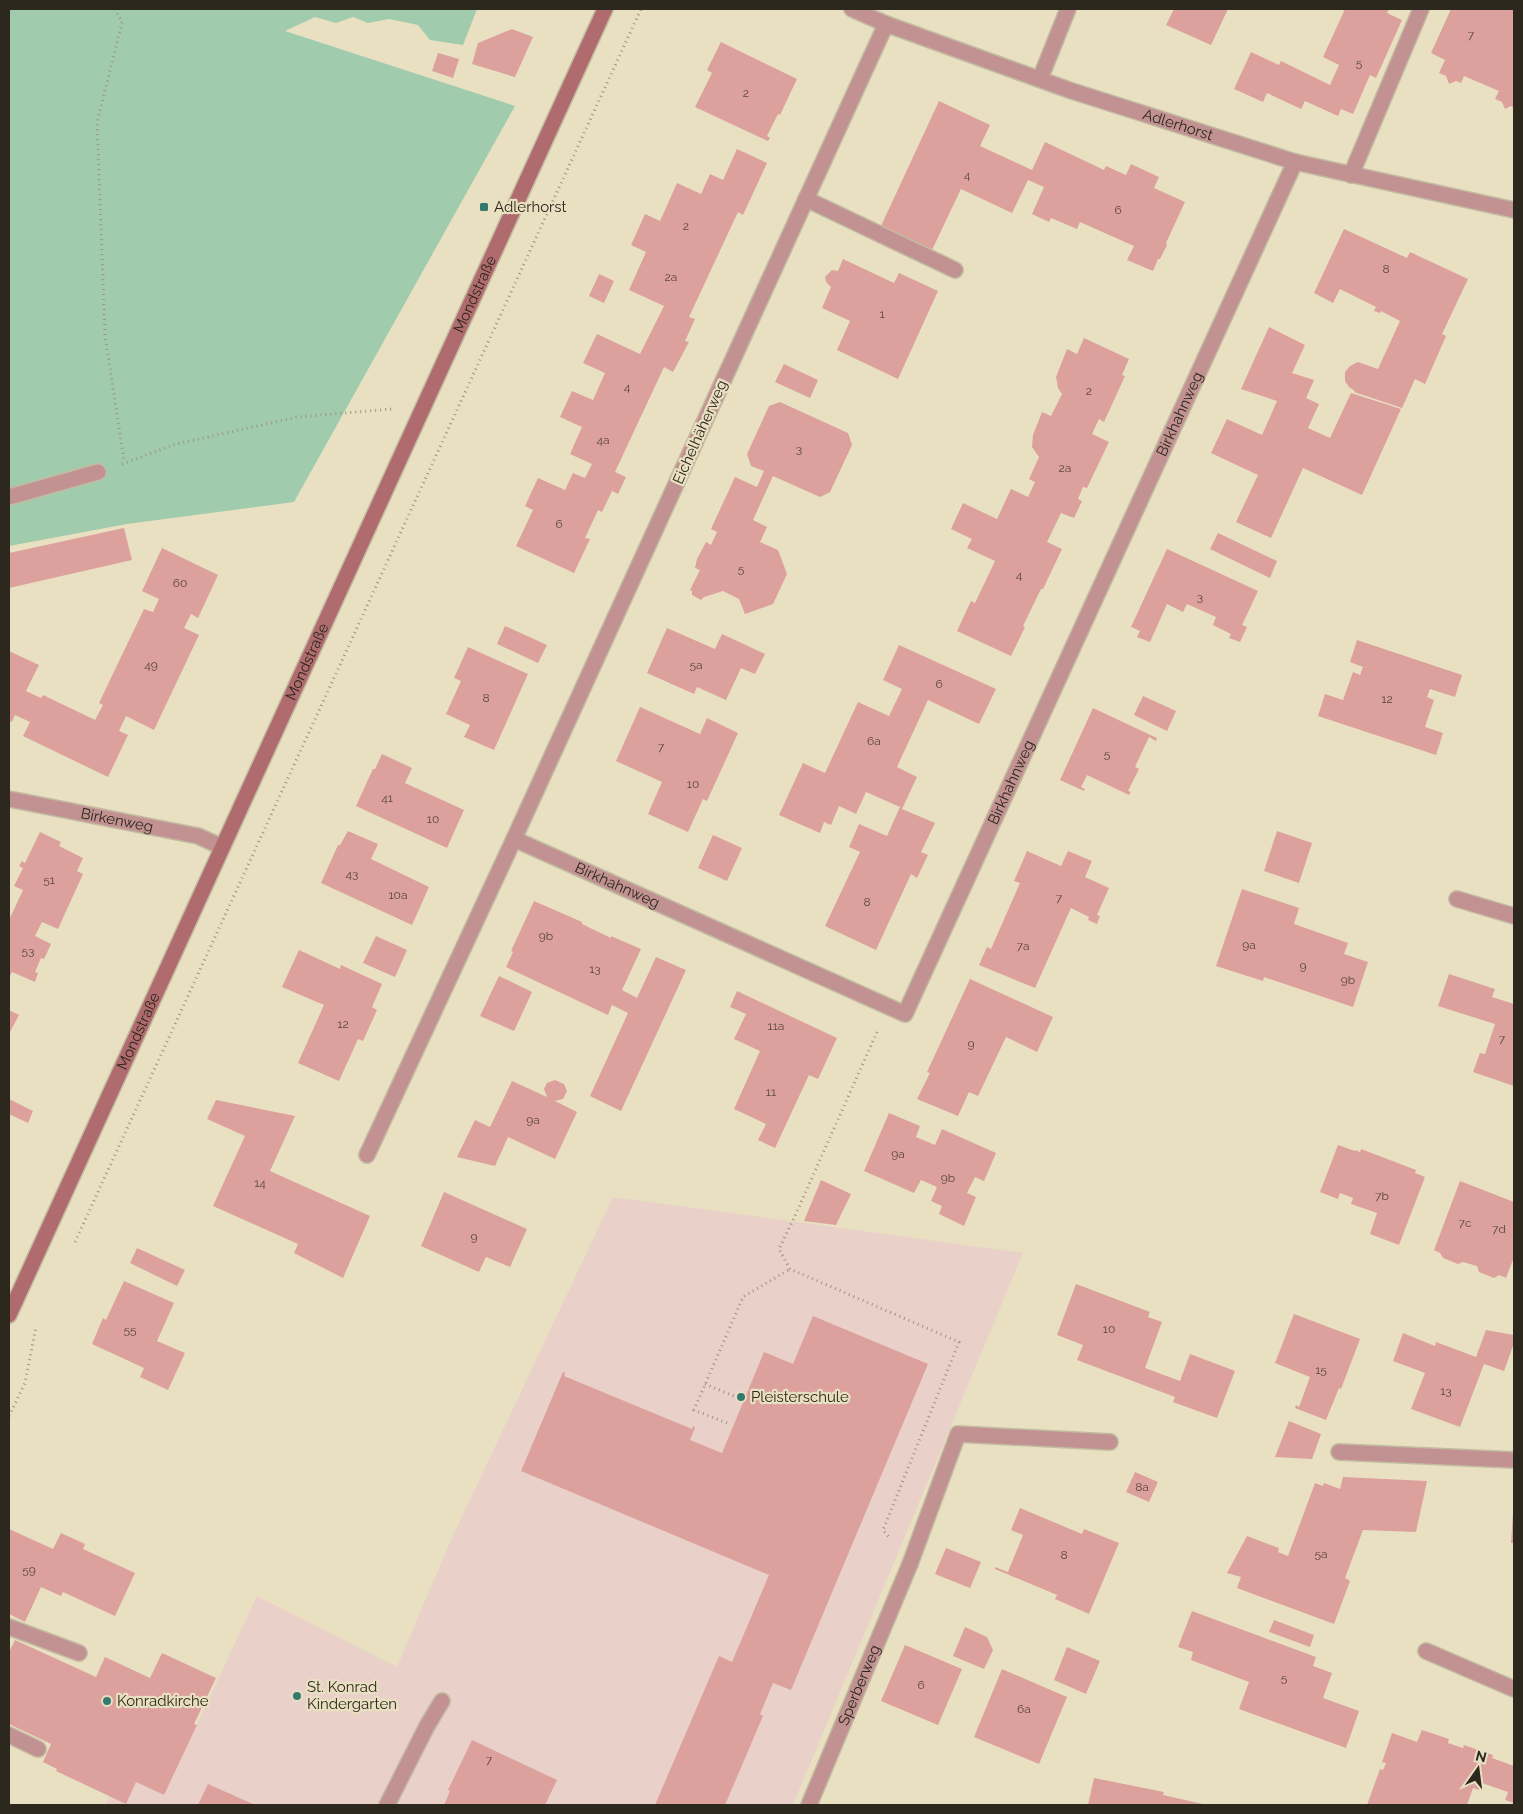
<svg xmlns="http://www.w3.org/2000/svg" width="1523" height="1814" viewBox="0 0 1523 1814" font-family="Raleway,sans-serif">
<rect width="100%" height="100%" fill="#e9e0c2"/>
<path fill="#e9d0c8" d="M613,1197L1023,1253L793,1805H105L110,1796L136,1782L164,1795L257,1596L397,1667L451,1540Z"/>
<path fill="#a0cbac" d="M9,9H477L463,45L430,40L418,25L389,19L368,23L353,17L336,23L315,17L285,31L515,106L294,502L127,524L9,546Z"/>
<path fill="#dca19d" d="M1174,9H1228L1211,45L1166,25Z
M1345,9H1389L1387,13L1402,20L1376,78L1370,75L1353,114L1341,109L1338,116L1305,101L1301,109L1267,93L1263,102L1234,89L1251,52L1279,65L1281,61L1330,85L1339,65L1323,57Z
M1451,9H1514V108L1511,106L1505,109L1502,102L1495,99L1499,91L1464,76L1461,83L1456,81L1449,84L1446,76L1439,73L1445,60L1431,53Z
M512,29L533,37L515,77L472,64L478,43Z
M721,42L797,79L780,115L778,114L767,136L770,138L768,141L695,107L712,73L707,70Z
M438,53L459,59L453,78L432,71Z
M939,101L990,125L980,146L1032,170L1045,142L1104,170L1106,166L1126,175L1131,164L1159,177L1154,188L1185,202L1166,243L1167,245L1160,259H1158L1153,271L1127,260L1134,246L1080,222L1077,229L1051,218L1049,222L1032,214L1044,187L1028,180L1012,213L961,189L932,250L881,226Z
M737,149L767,163L743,215L738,212L689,317L695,319L685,341L689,342L673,372L664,367L615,472L626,477L618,494L612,491L602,512L598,510L585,538L590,539L574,573L516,546L533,510L525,506L538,478L565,490L573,473L585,478L592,464L570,454L582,427L560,417L572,391L593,400L605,373L583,363L597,334L640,354L664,306L629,290L646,252L631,245L645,214L660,221L677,183L701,194L710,174L723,180Z
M1344,229L1407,258L1410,252L1468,279L1442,334L1446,336L1425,384L1415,379L1402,408L1354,392L1355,391L1349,387L1345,381V372L1350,366L1358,362L1378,369L1400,321L1381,311L1380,313L1374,311L1376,307L1340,289L1333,303L1314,293Z
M843,259L894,283L899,273L938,291L898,379L837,350L850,321L822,308L831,287L826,282L825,277L832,270L838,271Z
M599,274L614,281L604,303L589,296Z
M1269,327L1305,345L1292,373L1314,380L1306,398L1319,404L1308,428L1330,438L1351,393L1401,409L1362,495L1303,468L1271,538L1236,522L1258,475L1211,453L1227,419L1262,435L1277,401L1241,389Z
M1084,338L1129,359L1122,375L1125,376L1104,422L1099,419L1092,434L1109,442L1087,488L1083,487L1078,499L1082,501L1074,518L1061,513L1047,542L1062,549L1043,589H1041L1023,626L1025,627L1011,656L957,631L971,601L975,603L995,561L967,548L972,539L951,529L963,503L997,519L1011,489L1028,497L1035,482L1029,479L1039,457L1032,447L1033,435L1042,412L1051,416L1062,394L1058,388L1056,377L1067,349L1077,354Z
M784,364L818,380L810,398L775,382Z
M780,402L848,433L852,445L830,492L820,497L773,476L753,520L767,527L760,542L778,550L787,574L773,604L745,614L739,599L723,591L704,597L701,600L692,595V591L690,590L700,570L695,568L697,559L706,542L711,545L717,532L711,529L735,477L757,487L764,471L751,466L747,454L769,406Z
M124,528L132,560L9,588V553Z
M1218,533L1277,561L1270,578L1210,549Z
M162,548L218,575L198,618L191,614L184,628L199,635L154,730L126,716L119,731L128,735L108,777L23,736L30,722L15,715L12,722L9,721V651L39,665L26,691L41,698L43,695L95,720L103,705L99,703L144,609L153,612L159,599L142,591Z
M1167,549L1258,591L1242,625L1247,627L1240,642L1229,638L1231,634L1213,625L1216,617L1187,604L1183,612L1167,604L1150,642L1137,637L1140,631L1131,627Z
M505,626L547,645L538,663L497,644Z
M667,628L715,649L722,634L765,654L755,674L741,668L726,700L697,687L694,694L647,673Z
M1357,640L1462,675L1455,697L1430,689L1427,697L1434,700L1425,727L1443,733L1436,755L1318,716L1325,694L1343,700L1353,672L1360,675L1363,667L1350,662Z
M899,645L996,689L979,724L928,700L915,728L897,767L917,777L902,809L935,823L921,852L928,855L917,878L911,874L876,950L825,926L860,852L849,847L859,824L887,836L900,807L866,792L856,814L839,806L831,825L824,822L820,833L779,815L803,763L825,773L858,702L889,716L902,689L883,680Z
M468,647L528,674L494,750L464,737L470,725L446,714L461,681L454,678Z
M1143,696L1176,711L1167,731L1134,715Z
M640,707L700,734L707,718L738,733L707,801L703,799L688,832L648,814L662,782L616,761Z
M1093,708L1157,738L1156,741L1149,737L1135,767L1139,769L1128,791L1131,792L1129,795L1087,775L1081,787L1085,789L1084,791L1060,780Z
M382,754L412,768L405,783L464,810L447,848L356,806L373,769H375Z
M348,831L378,844L371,859L429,887L412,925L321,883L338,845H340Z
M1277,831L1312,843L1299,883L1264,871Z
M40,832L61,842L59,846L83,858L77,871L83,874L58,929L42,922L35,936L51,944L44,959L41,958L35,972L38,973L35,982L12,972L9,978V920L23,890L14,886L23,868L19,866L22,861L25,863Z
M713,835L742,848L727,881L698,868Z
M1027,851L1061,866L1068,851L1092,861L1085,877L1109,888L1097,915L1100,916L1097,924L1088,920L1089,917L1071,908L1035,988L979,965L987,947L991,949L1020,883L1014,881Z
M1242,889L1299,908L1294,924L1348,943L1344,954L1368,962L1353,1007L1264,977L1263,981L1216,966Z
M534,901L582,922V924L611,938V936L641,949L622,990L637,998L656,957L686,970L621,1111L590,1096L628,1013L612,1005L608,1015L506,967L513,952L511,951Z
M376,936L407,950L395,977L363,963Z
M299,950L340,969L341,965L382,984L372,1007L377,1010L363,1041L358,1039L339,1081L298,1063L324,1005L282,987Z
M1449,974L1495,989L1492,997L1514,1004V1086L1473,1072L1480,1053L1485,1054L1495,1024L1438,1006Z
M499,976L532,992L514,1031L480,1016Z
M970,979L1053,1017L1037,1052L1006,1037L978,1096L969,1092L958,1116L917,1099L930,1073L927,1072Z
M737,991L837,1038L818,1079L809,1075L775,1148L758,1140L766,1124L734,1109L760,1051L734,1039L746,1014L730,1007Z
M9,1010L19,1015L9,1034Z
M555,1080L564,1084L567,1091L563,1099L555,1101L577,1112L555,1159L508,1137L495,1166L457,1157L475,1120L490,1127L512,1081L547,1097L544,1089L547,1083Z
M9,1099L33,1111L28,1123L9,1114Z
M216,1100L295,1116L270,1171L370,1216L343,1278L294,1253L298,1244L213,1206L245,1136L207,1119Z
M889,1113L920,1126L916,1137L935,1145L942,1129L996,1153L984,1181L975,1177L967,1193L976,1197L964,1226L939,1214L942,1206L931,1201L937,1187L921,1180L914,1193L864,1171Z
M1338,1145L1355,1151V1150L1360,1152L1361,1149L1416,1170L1415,1173L1425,1177L1399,1245L1370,1234L1377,1213L1351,1204L1353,1198L1340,1193L1338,1199L1320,1192Z
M821,1180L851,1194L836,1225L804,1221Z
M1460,1181L1514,1202V1257L1506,1278L1499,1275L1494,1278L1479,1272L1477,1266L1463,1262L1458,1264L1443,1258L1440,1253L1434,1250Z
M444,1192L527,1229L510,1267L486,1257L479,1272L421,1246Z
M137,1248L185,1270L177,1286L130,1263Z
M124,1281L174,1303L157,1341L185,1353L168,1390L140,1377L144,1368L92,1344L103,1318L106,1320Z
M1076,1284L1150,1312L1148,1317L1162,1322L1145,1368L1180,1381L1190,1354L1235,1371L1217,1418L1173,1402L1175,1397L1077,1360L1083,1345L1057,1335Z
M1294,1314L1360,1339L1341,1389L1339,1388L1326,1420L1295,1408L1296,1405L1299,1407L1310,1377L1275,1363Z
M813,1316L928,1364L791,1690L773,1683L760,1714L763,1716L725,1805H655L719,1656L732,1662L769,1575L521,1471L563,1372L565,1373L564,1376L692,1429L693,1426L695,1428L690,1440L722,1453L764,1352L793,1364Z
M1486,1330L1514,1335V1343L1504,1371L1484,1364L1460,1427L1411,1409L1425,1373L1393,1361L1403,1333L1435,1346L1436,1342L1476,1357Z
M1289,1421L1321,1434L1312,1459L1275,1457Z
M1135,1472L1158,1482L1149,1502L1126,1492Z
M1343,1477L1427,1481L1416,1532L1363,1530L1345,1578L1350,1581L1334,1624L1237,1588L1241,1577L1227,1573L1247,1536L1279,1548L1278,1552L1288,1556L1315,1483L1323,1486L1324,1483L1340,1489Z
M1020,1508L1082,1534L1084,1529L1119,1543L1089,1614L1055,1599L1057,1595L995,1569V1567L1008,1572L1023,1535L1011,1530Z
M1513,1512H1514V1543H1511Z
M9,1529L53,1549L61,1533L85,1544L83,1549L135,1573L115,1616L63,1592L61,1596L41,1587L25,1622L9,1614Z
M946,1548L981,1562L970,1588L935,1574Z
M1192,1611L1316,1657L1313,1666L1332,1673L1323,1698L1359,1711L1346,1748L1239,1709L1249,1682L1191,1660L1193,1652L1178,1647Z
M1274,1620L1314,1635L1310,1647L1269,1632Z
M965,1627L987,1637L993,1650L984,1669L953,1656Z
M15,1640L96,1677L105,1657L150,1678L162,1653L216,1678L194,1724L197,1725L164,1795L136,1782L126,1804L56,1771L57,1769L43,1762L51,1744L9,1724V1652Z
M905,1645L962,1669L938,1725L881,1701Z
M1067,1647L1100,1661L1086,1694L1054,1680Z
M1002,1669L1067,1697L1039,1764L974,1737Z
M1422,1730L1449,1739L1448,1743L1463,1748L1464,1745L1493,1755L1492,1758L1514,1766V1803L1505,1800L1508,1792L1482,1783L1479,1790L1473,1788L1467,1805H1367L1380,1769L1383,1770L1386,1763L1382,1762L1392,1733L1417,1742Z
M472,1740L557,1780L545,1805H444L450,1791L448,1790Z
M1094,1778L1164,1792L1163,1795L1207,1805H1088Z
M208,1784L255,1805H198Z"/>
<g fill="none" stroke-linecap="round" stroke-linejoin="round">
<defs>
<path id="lane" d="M1040,79L1068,9
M1351,175L1421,9
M806,199L955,270
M9,497L98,472
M367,1155L514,839
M1339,1452L1514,1460
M910,1564L958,1434L1110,1442
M9,1627L79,1653
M1426,1651L1514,1689
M9,1735L38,1749
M387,1805L427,1726L442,1701"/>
<g id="street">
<path id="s1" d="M852,9L886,24L1069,90L1295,162L1514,210"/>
<path id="s2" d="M886,24L514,839L905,1014L1295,162"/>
<path id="s3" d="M9,799L198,836L222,847"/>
<path d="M1457,899L1514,916"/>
<path id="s4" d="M809,1805L910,1564"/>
</g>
<g id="secondary">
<path id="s5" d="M9,1315L605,9"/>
</g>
</defs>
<use href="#lane" stroke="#c3bba1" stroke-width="18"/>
<use href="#street" stroke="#c3bba1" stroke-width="18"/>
<use href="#secondary" stroke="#c3bba1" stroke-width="18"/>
<path stroke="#9d967f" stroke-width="3" stroke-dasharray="1 4" stroke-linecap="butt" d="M115,9L122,22L97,123L105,335L124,460
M122,464L176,444L298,417L392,409
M877,1032L794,1218L779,1249L790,1269L959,1342L883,1530L890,1538
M75,1242L641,9
M705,1384L739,1398
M9,1416L25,1383L36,1327
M727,1423L694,1410L743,1297L790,1269"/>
<use href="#lane" stroke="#c29293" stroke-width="15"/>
<use href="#street" stroke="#c29293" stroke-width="15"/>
<use href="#secondary" stroke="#b06b6e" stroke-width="15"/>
</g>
<g fill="#32796f" stroke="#e9e0c2" stroke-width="2">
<rect x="479" y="202" width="10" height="10" rx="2.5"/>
<circle cx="741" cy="1397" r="5"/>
<circle cx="297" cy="1696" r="5"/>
<circle cx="107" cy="1701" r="5"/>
</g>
<g text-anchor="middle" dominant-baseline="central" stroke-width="4.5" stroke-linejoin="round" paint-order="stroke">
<g font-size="12" fill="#58463d">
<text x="1471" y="35">7</text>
<text x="1359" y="63">5</text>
<text x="746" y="93">2</text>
<text x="967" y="175">4</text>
<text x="1118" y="210">6</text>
<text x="686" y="226">2</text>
<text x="1386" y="269">8</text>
<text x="671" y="277">2a</text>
<text x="882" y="314">1</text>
<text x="627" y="387">4</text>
<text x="1089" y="391">2</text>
<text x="603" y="440">4a</text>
<text x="799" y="449">3</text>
<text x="1065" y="468">2a</text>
<text x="559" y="524">6</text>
<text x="741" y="569">5</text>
<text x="1019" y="575">4</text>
<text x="180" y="583">60</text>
<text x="1200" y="597">3</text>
<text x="151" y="665">49</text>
<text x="696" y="665">5a</text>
<text x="939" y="684">6</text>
<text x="486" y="698">8</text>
<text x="1387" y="699">12</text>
<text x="874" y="741">6a</text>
<text x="661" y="747">7</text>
<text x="1107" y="754">5</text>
<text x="693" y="784">10</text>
<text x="387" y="798">41</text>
<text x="433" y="819">10</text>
<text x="352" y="874">43</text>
<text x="49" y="880">51</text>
<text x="398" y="895">10a</text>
<text x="1059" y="898">7</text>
<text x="867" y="902">8</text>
<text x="546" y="936">9b</text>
<text x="1249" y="945">9a</text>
<text x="1023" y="946">7a</text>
<text x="28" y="951">53</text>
<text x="1303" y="966">9</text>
<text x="595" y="969">13</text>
<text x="1348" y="980">9b</text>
<text x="343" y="1024">12</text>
<text x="776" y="1026">11a</text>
<text x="1502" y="1039">7</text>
<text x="971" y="1044">9</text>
<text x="771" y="1092">11</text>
<text x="533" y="1120">9a</text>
<text x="898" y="1154">9a</text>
<text x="948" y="1178">9b</text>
<text x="260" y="1183">14</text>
<text x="1382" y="1196">7b</text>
<text x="1465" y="1223">7c</text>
<text x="1499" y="1229">7d</text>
<text x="474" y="1237">9</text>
<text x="1109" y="1329">10</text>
<text x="130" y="1330">55</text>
<text x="1321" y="1370">15</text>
<text x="1446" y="1391">13</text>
<text x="1142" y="1487">8a</text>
<text x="1321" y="1554">5a</text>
<text x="1064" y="1555">8</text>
<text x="29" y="1570">59</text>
<text x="1284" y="1678">5</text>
<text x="921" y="1685">6</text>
<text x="1024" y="1709">6a</text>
<text x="489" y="1760">7</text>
</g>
<g font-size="15" fill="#2c281d" stroke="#e9e0c2">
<text stroke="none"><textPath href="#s1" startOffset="346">Adlerhorst</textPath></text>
<text stroke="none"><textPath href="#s5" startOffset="1122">Mondstraße</textPath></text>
<text stroke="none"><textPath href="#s2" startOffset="1984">Birkhahnweg</textPath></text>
<text transform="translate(700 432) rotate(-66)">Eichelhäherweg</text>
<text stroke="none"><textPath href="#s5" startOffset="718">Mondstraße</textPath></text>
<text stroke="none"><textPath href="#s2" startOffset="1579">Birkhahnweg</textPath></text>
<text stroke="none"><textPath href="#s3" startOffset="110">Birkenweg</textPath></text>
<text stroke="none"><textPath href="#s2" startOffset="1009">Birkhahnweg</textPath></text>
<text stroke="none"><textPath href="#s5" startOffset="312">Mondstraße</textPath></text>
<text stroke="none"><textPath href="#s4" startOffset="130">Sperberweg</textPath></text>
</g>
<g font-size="15" fill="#2c281d" stroke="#e9e0c2" text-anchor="start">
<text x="494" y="207">Adlerhorst</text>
<text x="751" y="1397">Pleisterschule</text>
<text x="307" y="1687">St. Konrad<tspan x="307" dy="17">Kindergarten</tspan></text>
<text x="117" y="1701">Konradkirche</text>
</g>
</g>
<rect width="1523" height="1814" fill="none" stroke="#2c281d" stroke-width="20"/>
<g transform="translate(1478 1769) rotate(14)" stroke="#e9e0c2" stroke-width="4" paint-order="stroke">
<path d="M0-4L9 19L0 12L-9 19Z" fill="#2c281d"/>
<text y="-8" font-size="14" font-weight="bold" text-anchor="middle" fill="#2c281d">N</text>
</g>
</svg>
